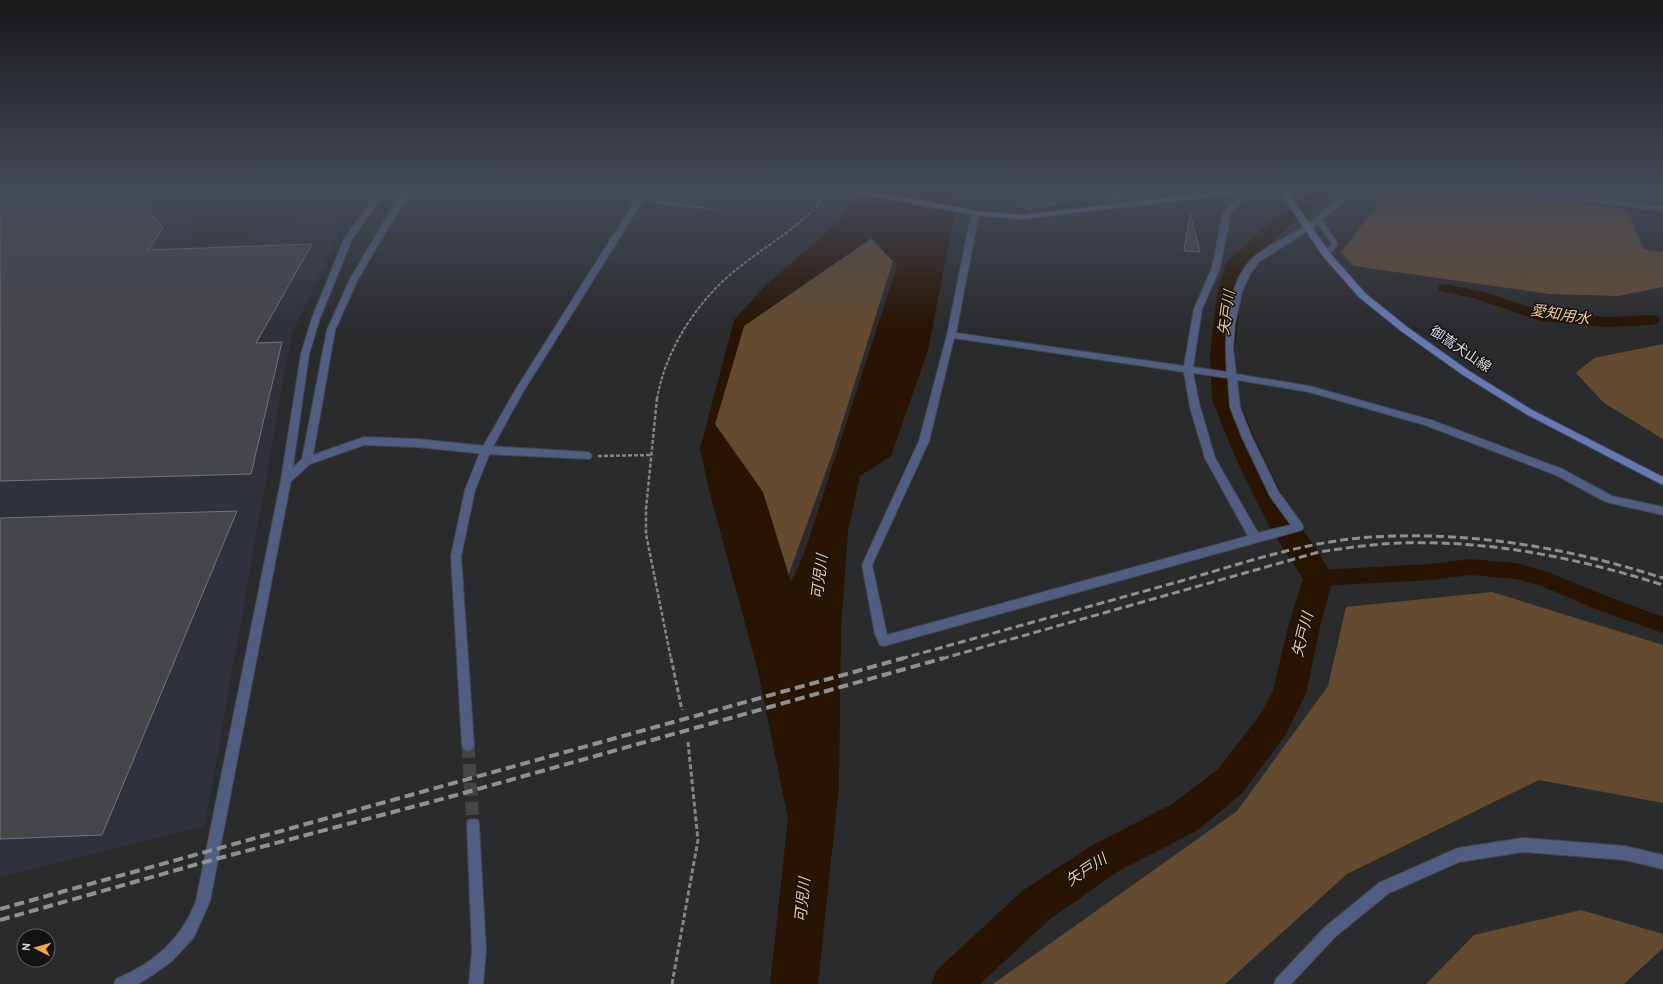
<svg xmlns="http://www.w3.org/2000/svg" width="1663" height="984" viewBox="0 0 1663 984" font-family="Overpass,'Noto Sans JP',sans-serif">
<rect width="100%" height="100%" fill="#2a2b2d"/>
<path fill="#2f323a" d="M0,191H157L176,199L199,248L320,216L343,225L291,336L205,826L0,877Z"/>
<path fill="#644b30" d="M1387,192L1516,194L1627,210L1644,249L1663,252V287L1618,296L1550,294L1354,266L1341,252Z
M871,239L893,261L832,455L787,579L715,424L744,326Z
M1663,344V439L1604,403L1576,373L1594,358Z
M1492,592L1663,645V803L1539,780L1347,874L1225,984H993L1237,811L1328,686L1346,607Z
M1581,910L1663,934V948L1624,984H1426L1474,935Z"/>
<path fill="#281400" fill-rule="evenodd" d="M855,191H959L928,350L891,456L860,476L848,531L841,627L839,785L818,984H770L788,819L758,671L710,494L700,449L734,320L766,285L842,219ZM872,237L897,266L804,554L791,582L763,492L715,424L744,326Z"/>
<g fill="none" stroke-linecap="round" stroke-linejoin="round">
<path fill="#281400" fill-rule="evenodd" d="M1445,284L1484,292L1542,311L1606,317L1653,315L1658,317L1660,320L1658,323L1653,325L1606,327L1541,321L1476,299L1440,291L1438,288L1440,285Z
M1470,559L1516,563L1545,571L1609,597L1663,617V633L1595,609L1542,586L1516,579L1470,575L1432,580L1318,586L1312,583L1309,578L1312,573L1318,570L1432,564Z"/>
<path fill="#281400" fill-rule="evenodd" d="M1313,191H1337L1334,195L1290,225L1248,265L1241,294L1234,355L1238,400L1266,463L1294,518L1316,548L1333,578L1320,627L1306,694L1284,737L1242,793L1198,830L1117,872L1050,919L980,984H931L937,970L1022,891L1091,846L1172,804L1218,769L1260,715L1273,691L1288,627L1303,579L1269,526L1238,463L1212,400L1210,355L1217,294L1226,263L1276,217Z"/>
</g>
<path fill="#454649" stroke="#737477" d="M0,191H134L163,228L148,250L312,244L256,343L282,342L251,474L0,481Z
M1024,191H1052L1074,199L1029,209L1014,204Z
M1190,213L1200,252L1184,251Z
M237,511L102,835L0,839V518Z"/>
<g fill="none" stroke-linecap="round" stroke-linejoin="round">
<path stroke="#444547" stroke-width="13" stroke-dasharray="13 6" stroke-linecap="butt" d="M468,745L473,825"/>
<defs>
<path id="service" d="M1318,219L1335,244L1326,254"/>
<path id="minor" d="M402,191H410L358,279L335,330L313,455L364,437L417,439L486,446L587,452L590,453L592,456L590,459L486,454L417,447L364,445L310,464L289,483H283L281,480L283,477L302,459L327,330L350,279Z
M575,191H593L639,198L643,200L639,202L579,193Z
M1106,191H1114L1126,203V207H1120Z
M1243,191H1251L1231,213L1220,268L1202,309L1193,367L1227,372C1224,338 1226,282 1254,257C1266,246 1289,236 1303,227C1319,216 1334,203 1349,191H1357L1311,229L1260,261L1250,274L1242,292L1235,324L1233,348L1236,374L1309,386L1431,420L1562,469L1612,496L1663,507V515L1606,502L1556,475L1425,425L1309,392L1237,380L1240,407L1251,435L1278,491L1302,524L1303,527L1302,530L884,646L880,645L875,634L862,565L919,441L947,335L972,211H978L979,213L956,333L1184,366L1194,309L1212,268L1223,213ZM954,338L1184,372L1190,407L1205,458L1248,536L887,635L872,565L929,441ZM1193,373L1228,378L1230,407L1241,435L1270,496L1291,525L1258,533L1215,458L1200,407Z"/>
<path id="tertiary" d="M154,191L194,193L233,191C221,200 166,200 154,191Z
M378,191H386L352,239L320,318L309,354L291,480L210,901L194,937L172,961L154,974L138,984H114L116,979C154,963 181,940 196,901L281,480L301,354L312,318L344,239Z
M641,191H649L523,392L491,450L475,490L461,556L474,745L472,749L468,751L464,749L462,745L451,556L465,490L481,450L516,389Z
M1510,191H1545L1663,207V211L1544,195L1514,193Z
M473,819L478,820L479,825L486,951L483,984H469L472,951L467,825L468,820Z
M1523,838L1625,846L1663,855V869L1625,860L1523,852L1459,862L1389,893L1335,937L1291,984H1274L1276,979L1325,927L1379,883L1458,848Z"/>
<path id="secondary" d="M854,191H869L975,211L1022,215L1225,191H1247L1243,193L1022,219L975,215L858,193Z
M1279,191H1287L1329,252L1365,293L1407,327L1469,371L1532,410L1663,477V485L1526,414L1463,375L1401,331L1359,297L1323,256Z"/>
</defs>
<use href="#service" stroke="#464749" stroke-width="7"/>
<use href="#minor" stroke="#464749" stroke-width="2"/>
<use href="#tertiary" stroke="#464749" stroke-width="2"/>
<use href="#secondary" stroke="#464749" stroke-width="2"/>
<path stroke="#848587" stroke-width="2" stroke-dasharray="3.5 1.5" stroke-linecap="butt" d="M651,201L718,210
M657,399C664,358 686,320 714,290C742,260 780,241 809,214C817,207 823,198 830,191"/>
<path stroke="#848587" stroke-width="2.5" stroke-dasharray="4 2" stroke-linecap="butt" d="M657,398L646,509V534L671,659
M598,456L651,455"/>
<path stroke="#848587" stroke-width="3" stroke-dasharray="5 2.5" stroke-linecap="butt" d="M671,658L682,710
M672,984L698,840L688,742"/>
<use href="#service" stroke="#505e83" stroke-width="5.5"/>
<use href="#minor" fill="#505e83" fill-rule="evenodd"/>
<use href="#tertiary" fill="#505e83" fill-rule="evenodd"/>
<use href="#secondary" fill="#6479b5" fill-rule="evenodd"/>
<path stroke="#8f9092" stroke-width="3" stroke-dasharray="8 4" stroke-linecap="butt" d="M900,659C994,633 1087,607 1181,581C1243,563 1307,541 1372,537C1472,531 1569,548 1663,578
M941,659L1319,552C1346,548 1373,544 1400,543C1490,540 1578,558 1663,585"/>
<path stroke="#8f9092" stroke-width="4" stroke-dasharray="10 5" stroke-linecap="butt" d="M0,909L904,658
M0,920L212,860L446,798L944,658"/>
</g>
<linearGradient id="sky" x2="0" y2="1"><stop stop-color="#171819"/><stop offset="0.58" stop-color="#444a57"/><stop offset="1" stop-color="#444a57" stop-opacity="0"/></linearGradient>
<rect width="1663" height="329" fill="url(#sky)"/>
<g text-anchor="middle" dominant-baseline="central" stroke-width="3" stroke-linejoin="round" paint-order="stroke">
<g font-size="14" fill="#dadbdd" stroke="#131314">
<text transform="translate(1460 350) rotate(34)">御嵩犬山線</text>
</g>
<g font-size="15" font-style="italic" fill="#f7c692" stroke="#131314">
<text transform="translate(1228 313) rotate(-82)">矢戸川</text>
<text transform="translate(1560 316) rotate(9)">愛知用水</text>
<text transform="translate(821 577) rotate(-83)">可児川</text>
<text transform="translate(1304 635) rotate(-76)">矢戸川</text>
<text transform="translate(1087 871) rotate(-33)">矢戸川</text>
<text transform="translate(804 900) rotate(-84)">可児川</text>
</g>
</g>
<g transform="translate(36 948) rotate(276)"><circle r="19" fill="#131314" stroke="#636364"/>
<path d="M0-3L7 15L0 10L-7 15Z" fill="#f3a443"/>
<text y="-6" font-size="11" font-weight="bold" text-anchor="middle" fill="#dadbdd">N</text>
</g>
</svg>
